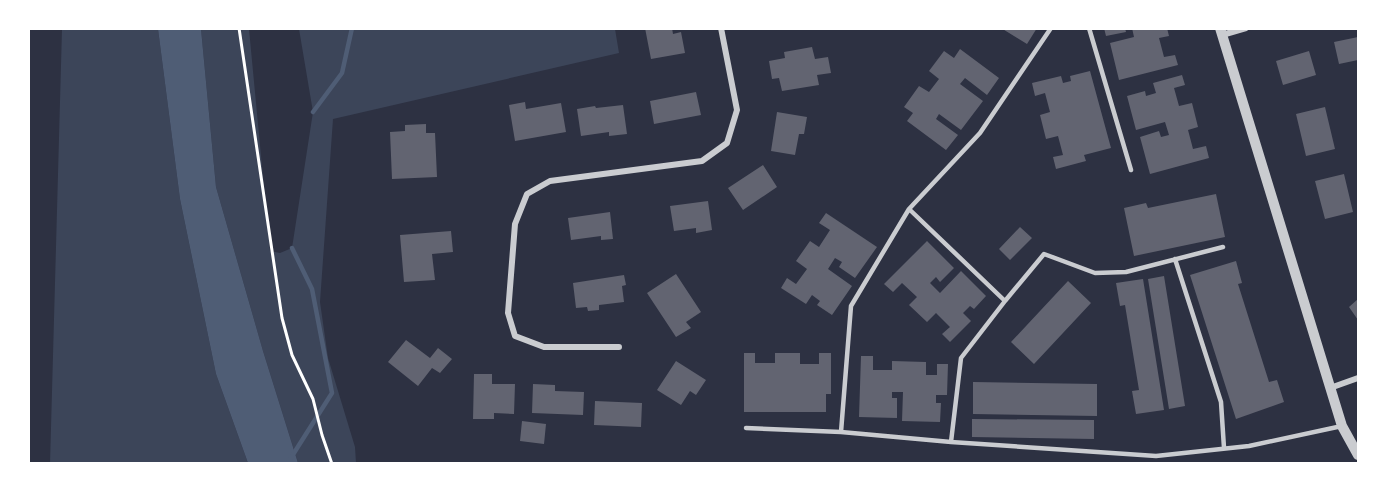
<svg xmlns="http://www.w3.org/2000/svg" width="1387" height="492" viewBox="0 0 1387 492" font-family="'Roboto Condensed',sans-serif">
<rect width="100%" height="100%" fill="#2d3142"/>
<path fill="#3c4559" d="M62,29H158L180,199L216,374L248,463L50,464Z
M201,29H249L270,251L280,253L292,248L313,112L299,29H615L619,53L333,119L320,302L328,358L355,447L356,463H298L263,351L216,187Z"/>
<path fill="#4f5d75" d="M158,29H201L216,187L263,351L298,463H248L216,374L180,199Z"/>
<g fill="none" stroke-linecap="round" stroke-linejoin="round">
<path stroke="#4f5d75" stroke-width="4.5" d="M313,112L342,73L352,28
M287,464L332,393L312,289L292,248"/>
</g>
<path fill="#626471" d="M645,28H672L673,34L681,32L685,53L651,59Z
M1001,28H1037L1027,44Z
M1104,28H1125L1126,32L1106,36Z
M1132,28H1167L1169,36L1159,38L1164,57L1175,55L1178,65L1119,80L1110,43L1134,37Z
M1358,37V60L1339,64L1334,42Z
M812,47L815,59L828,57L831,73L817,75L819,85L782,91L779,78L772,79L769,61L785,58L784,52Z
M960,49L999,78L987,95L965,78L960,84L983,101L961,130L939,114L936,119L958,135L946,150L907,121L913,113L904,107L919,86L929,92L939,79L929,71L944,51L954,58Z
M1309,51L1316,75L1283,85L1276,61Z
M1090,71L1111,148L1084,155L1086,161L1056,169L1053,157L1063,155L1058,136L1046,139L1040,115L1050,112L1045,93L1035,96L1032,83L1061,76L1063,83L1071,81L1070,76Z
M1182,75L1185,85L1174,88L1179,106L1192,103L1198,127L1188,130L1193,149L1206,146L1209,158L1150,174L1140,137L1159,131L1161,137L1169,135L1165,122L1136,130L1127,96L1145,91L1146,96L1156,93L1153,83Z
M696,92L701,115L654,124L650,101Z
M525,102L526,109L561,103L566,132L515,141L509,105Z
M623,105L627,134L609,136V132L581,136L577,109L595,106L596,108Z
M1325,107L1335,149L1306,156L1296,114Z
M777,112L807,117L804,134H799L795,155L771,151Z
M426,124V133H435L437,177L392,179L390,132L405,131V125Z
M763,165L777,187L743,210L728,188Z
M1344,174L1353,212L1325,219L1315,181Z
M1216,194L1225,237L1134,256L1124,208L1146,203L1148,208Z
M708,201L712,230L696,233V228L674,231L670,206Z
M610,212L613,239L601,240V236L571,240L568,218Z
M826,213L877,247L855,278L839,267L842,262L835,258L828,269L852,286L832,315L817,305L820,301L812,295L806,304L781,288L787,278L796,284L807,269L796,261L810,241L819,247L830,230L819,223Z
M1020,227L1032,238L1010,260L999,249Z
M451,231L453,252L432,254L435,280L404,282L400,235Z
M927,241L954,268L940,282L936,277L930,283L940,293L961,271L986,296L974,309L970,306L963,313L971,321L950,342L942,334L950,327L936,313L927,322L909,305L917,297L902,283L893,292L884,284Z
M1236,261L1242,283L1238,284L1269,382L1277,380L1284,402L1236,419L1190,275Z
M676,274L701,312L686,322L691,328L676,337L647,293Z
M624,275L626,285L622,286L624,302L599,305V310L588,311L587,307L576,308L573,283Z
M1164,276L1185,406L1169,409L1148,279Z
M1143,279L1164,410L1136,414L1132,391L1139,390L1125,305L1120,306L1116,283Z
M1068,281L1091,303L1034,364L1011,342Z
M1358,299V320L1349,307Z
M406,340L430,358L438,348L452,359L440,373L432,368L418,386L388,362Z
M744,353H755V363H775V353H800V364H819V353H831V394H826V412H744Z
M861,356H873V370H892V361L926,362V375H937V364H948L947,395H936V403H941L940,422L902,421L903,392H892V398H897V418L859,417Z
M676,361L706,380L696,395L690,391L681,405L657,390Z
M474,374H492V384H515L514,414L494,413V419H473Z
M973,382L1097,384V416L973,414Z
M533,384L555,385V391L584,392L583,415L532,413Z
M595,401L642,403L641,427L594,425Z
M972,419L1094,420V439L972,437Z
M522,421L546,424L544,444L520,441Z"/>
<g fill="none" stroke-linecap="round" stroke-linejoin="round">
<path stroke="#fff" stroke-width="3" d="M239,28L282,318L292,355L313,399L322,435L332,464"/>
<path stroke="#caccd0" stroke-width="4.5" d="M1089,28L1131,170
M909,209L1005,301
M1175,259L1221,402L1224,448
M746,428L841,432L951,442L1156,456L1249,446L1342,426
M841,432L851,306L909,209L980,133L1051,28
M951,442L961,358L1005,301L1044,254L1095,273L1126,272L1223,247"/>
<path stroke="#caccd0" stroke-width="6" d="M1222,35L1246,28
M619,347H544L515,336L508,313L515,224L527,194L550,181L702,161L727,143L737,110L721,28
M1330,388L1358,378"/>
<path stroke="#caccd0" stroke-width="10" d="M1220,28L1342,426L1358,455"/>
</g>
<rect width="1387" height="492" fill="none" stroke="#ffffff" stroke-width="60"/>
</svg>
